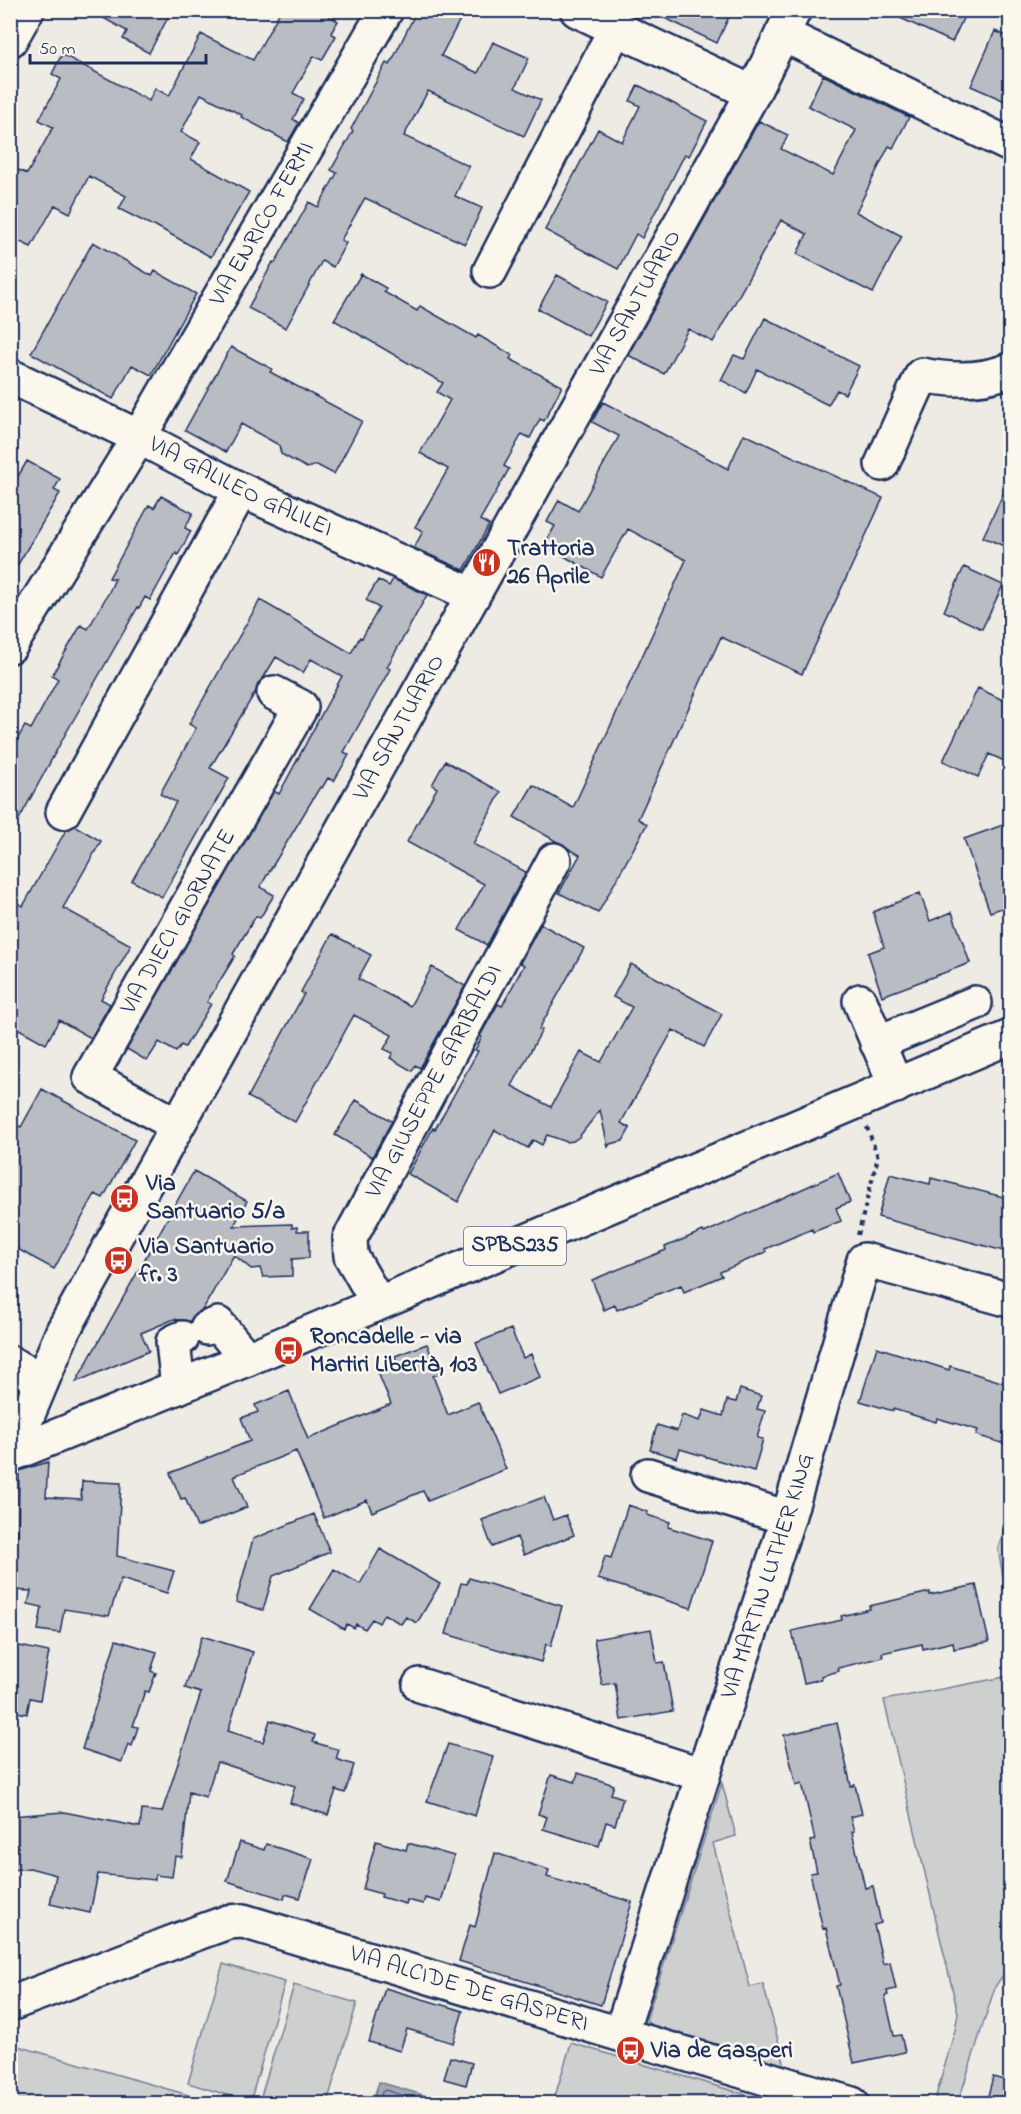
<svg xmlns="http://www.w3.org/2000/svg" width="1021" height="2114" viewBox="0 0 1021 2114" font-family="'Indie Flower',sans-serif">
<rect width="100%" height="100%" fill="#eeebe4"/>
<filter id="ink" filterUnits="userSpaceOnUse"><feTurbulence type="fractalNoise" baseFrequency=".0167" numOctaves="2"/><feDisplacementMap in="SourceGraphic" scale="12" xChannelSelector="R" yChannelSelector="G"/><feConvolveMatrix kernelMatrix="1 2 1 2 8 2 1 2 1" color-interpolation-filters="sRGB"/></filter>
<g filter="url(#ink)">
<path fill="#cecfcf" stroke="#747f96" stroke-width="1.5" d="M1010,1512V1615L998,1549Z
M1010,1676V1964L995,1987L958,2103H934L955,2030L958,2013L884,1700Z
M722,1783L736,1836L713,1843L750,1987L763,1984L785,2066L651,2026L646,2020Z
M223,1964L285,1982L250,2102L188,2083Z
M294,1985L357,2003L327,2103H259Z
M571,2043L774,2103H553Z
M11,2044L216,2103H11Z"/>
<path fill="#a3a8b4" stroke="#6d7892" stroke-width="1.5" d="M379,2082L440,2100L439,2103H372Z"/>
<g fill="none" stroke-linecap="round" stroke-linejoin="round">
<path stroke="#515f80" stroke-width="1.5" d="M379,2104L382,2092L385,2090L429,2104"/>
</g>
<path fill="#b9bcc3" stroke="#1b2f5e" stroke-width="1.5" d="M89,10H172L149,53L123,39L127,31Z
M281,10H319L338,21L331,33L336,36L322,60L314,56L293,93L304,99L293,119L299,123L288,142L241,117L242,115L201,94L181,132L200,142L191,159L249,192L211,257L154,225L153,226L119,209L126,196L89,176L70,213L55,205L31,247L10,237V166L27,174L53,127L39,120L61,79L52,74L62,54L149,101L155,88L169,96L201,34L253,60Z
M417,10H465L441,56L478,73L493,42L529,58L515,88L541,100L524,136L428,91L404,136L469,166L455,196L482,208L465,244L365,198L341,240L346,243L333,267L322,261L286,328L248,308L273,262L275,263L309,202L318,207L337,173L331,170L353,131L351,129L386,63L390,65Z
M648,10H732L717,43Z
M883,10H967L952,42Z
M995,31L1011,38V88L1005,101L971,86Z
M823,75L909,117L893,148L889,146L856,212L902,236L873,293L797,254L807,234L781,220L713,342L688,329L664,374L628,355L759,121L788,135L781,149L833,175L856,130L808,106Z
M638,85L707,121L689,156L685,154L642,238L636,234L618,269L545,230L598,129L622,142L640,106L630,101Z
M93,242L152,276L155,271L196,294L151,375L132,365L113,399L31,353Z
M361,274L386,288L384,292L417,311L420,306L476,338L478,335L512,355L510,359L562,386L544,421L540,419L530,438L522,434L504,466L509,469L480,520L489,525L464,570L414,548L423,531L415,527L448,469L420,453L450,400L437,392L443,383L334,320Z
M557,275L607,302L588,336L538,309Z
M765,318L859,366L845,394L837,390L828,405L757,369L746,393L721,380L734,355L744,359Z
M231,347L272,369L270,372L362,421L334,474L317,465L307,468L281,454L279,445L241,424L226,452L185,430Z
M603,402L728,469L744,434L883,498L802,674L721,637L638,819L647,824L598,913L559,893L580,855L514,817L533,785L573,808L686,560L628,529L601,577L544,545L555,526L547,522L559,500L578,511L619,436L592,422Z
M27,461L60,479L54,490L60,493L10,578V490Z
M1011,477V549L983,537Z
M161,496L193,513L185,528L191,531L178,555L176,553L150,600L145,597L139,608L138,607L66,733L10,836V752L25,726L31,729L58,679L52,675L81,625L88,629L109,592L115,579L109,578L149,505L154,508Z
M964,567L1003,585L982,629L944,611Z
M393,579L427,595L387,667L390,669L344,752L349,755L334,781L328,778L322,788L320,787L260,887L274,895L260,918L256,916L233,954L235,956L207,1002L211,1004L185,1047L181,1045L176,1052L159,1042L147,1061L127,1049L274,791L279,794L342,676L311,659L303,673L276,657L264,677L258,684L256,691L210,768L229,778L162,897L132,881L176,802L160,794L196,728L189,724L260,600L351,653L360,637L362,638L379,608L366,600L378,580L389,586Z
M978,688L1011,704V764L989,754L978,777L943,761Z
M445,761L501,792L473,844L526,872L487,945L459,930L484,884L407,842L437,788L432,785Z
M1003,825L1011,844V905L990,912L964,839Z
M75,826L101,841L63,908L131,945L101,999L110,1004L91,1038L59,1020L46,1044L10,1024V899L23,906L66,830Z
M920,893L930,921L952,912L970,963L882,996L868,953L884,947L873,912Z
M541,924L584,948L539,1029L542,1030L512,1086L551,1107L581,1052L601,1062L632,1007L613,997L631,964L722,1014L704,1047L673,1030L621,1123L630,1128L623,1141L610,1144L608,1147L600,1110L579,1137L573,1141L567,1142L547,1135L542,1145L533,1140L528,1148L495,1130L458,1202L408,1174L433,1128L435,1129L478,1051L475,1050L482,1037L480,1036L498,1004L502,1006L524,965L520,963Z
M332,934L371,955L358,979L410,1006L432,967L465,986L420,1068L415,1065L412,1071L390,1058L393,1053L384,1049L392,1035L354,1015L295,1122L248,1097L304,994L301,992Z
M42,1089L135,1140L103,1198L95,1194L54,1269L10,1245V1122L21,1127Z
M356,1100L392,1121L372,1157L335,1135Z
M194,1171L247,1201L234,1226L292,1224V1228L297,1227V1231H309V1258L292,1259V1276L263,1277L260,1268L251,1269L234,1255L203,1309L193,1316L190,1322L174,1319L141,1333L149,1351L76,1382Z
M838,1173L850,1202L836,1208L841,1221L813,1232L812,1229L765,1249L766,1252L720,1272L722,1276L684,1292L681,1285L617,1310L615,1305L604,1310L592,1280L666,1250L665,1247L703,1231L704,1233Z
M890,1174L930,1184L931,1178L1011,1199V1253L878,1217Z
M511,1329L523,1358L531,1354L540,1377L498,1394L476,1343Z
M427,1344L439,1374L433,1376L448,1415L478,1402L506,1469L428,1501L423,1491L372,1512L367,1500L324,1518L296,1451L236,1475L237,1476L234,1477L247,1507L197,1527L185,1498L181,1499L170,1473L250,1441L241,1418L258,1412L255,1405L289,1391L308,1439L391,1404L377,1370L397,1362L395,1356Z
M877,1347L949,1370L950,1366L1011,1385V1446L976,1435L978,1430L937,1418L936,1422L893,1409V1411L860,1401Z
M740,1389L761,1396L757,1409L765,1411L757,1438L763,1439L754,1471L680,1449L677,1458L650,1450L657,1425L677,1431L682,1415L700,1421L704,1410L723,1416L727,1400L736,1402Z
M48,1462L46,1497L81,1499L82,1481L121,1483L117,1556L174,1571L167,1593L121,1579L109,1616L64,1609L60,1633L38,1630L42,1607L28,1604L31,1591L10,1590V1535H18L19,1471Z
M544,1497L553,1520L566,1515L574,1535L524,1555L517,1537L492,1547L482,1520Z
M628,1505L648,1512L647,1515L670,1522L668,1527L712,1541L691,1608L598,1579L605,1556L611,1558Z
M314,1514L330,1552L273,1576L263,1610L236,1602L253,1539Z
M380,1549L440,1584L417,1623L406,1617L401,1624L384,1614L379,1623L372,1619L365,1629L356,1624L354,1628L347,1624L344,1629L310,1609L334,1569L360,1584Z
M469,1578L562,1606L551,1646L546,1644L541,1662L446,1634L461,1583L467,1584Z
M976,1585L989,1642L954,1649L953,1642L923,1649L922,1644L882,1653L883,1657L838,1668L839,1671L821,1676L822,1679L804,1683L792,1631L842,1620L841,1616L870,1609L869,1606L930,1592V1595Z
M651,1629L657,1663L664,1662L673,1711L621,1720L615,1683L602,1685L594,1639Z
M202,1636L253,1652L228,1731L263,1742L270,1720L315,1735L313,1742L339,1750L336,1759L354,1765L345,1793L336,1790L328,1815L290,1803L295,1786L217,1762L206,1797L189,1792L182,1857L175,1856L172,1877L155,1875V1880L98,1874L90,1913L50,1904L56,1875L30,1868L10,1870V1816L64,1812L140,1827L142,1810L162,1812L201,1693L185,1688Z
M116,1640L157,1652L151,1671L156,1673L149,1692L145,1691L133,1726L138,1727L132,1746L128,1744L122,1762L82,1749Z
M10,1644L49,1652L40,1700L30,1698L27,1714L10,1711Z
M837,1723L851,1786L855,1785L862,1814L850,1817L854,1831L852,1832L865,1888L873,1886L881,1923L874,1925L883,1964L890,1962L896,1989L887,1991L888,1995L885,1996L894,2036L901,2035L905,2052L854,2063L836,1986L840,1985L826,1928L823,1929L810,1873L817,1872L810,1841L815,1840L802,1783L796,1785L784,1735Z
M448,1744L493,1757L475,1816L427,1801Z
M578,1773L614,1785L611,1794L623,1798L615,1825L606,1822L599,1846L543,1829L547,1817L538,1814L551,1775L575,1782Z
M376,1841L406,1850L408,1843L454,1856L441,1902L425,1898L423,1904L407,1900L406,1904L381,1897L382,1894L363,1889Z
M240,1842L264,1850L266,1844L313,1859L300,1898L285,1894L284,1899L227,1881Z
M495,1853L549,1870L547,1877L632,1902L601,2005L459,1961L470,1925L475,1927Z
M385,1988L463,2011L453,2043L407,2029L400,2051L369,2042Z
M450,2057L472,2063L466,2085L444,2079Z
M993,2077L1011,2082V2103H986Z"/>
<g fill="none" stroke-linecap="round" stroke-linejoin="round">
<defs>
<g id="minor">
<path d="M577,10L753,93"/>
<path d="M782,34L1010,145"/>
<path d="M10,40L27,10"/>
<path d="M490,271L616,28"/>
<path id="s1" d="M10,376L139,437L241,490L473,595"/>
<path d="M882,464L922,375C951,381 982,381 1010,370"/>
<path id="s2" d="M10,646L139,437L386,10"/>
<path d="M63,812L241,490"/>
<path d="M860,1001L896,1086"/>
<path d="M877,1043L975,1003"/>
<path id="s3" d="M177,1125L90,1077L301,707L274,693"/>
<path id="s4" d="M378,1303L351,1256L350,1238L554,860"/>
<path d="M207,1328L218,1324L247,1359"/>
<path d="M10,1363L42,1380"/>
<path d="M178,1387L173,1342L182,1338"/>
<path id="s5" d="M19,1451L26,1419L63,1331L753,93L794,10"/>
<path d="M648,1475L788,1518"/>
<path d="M420,1685L703,1775"/>
<path id="s6" d="M10,2004L200,1932L228,1922L243,1921L852,2104"/>
<path id="s7" d="M621,2033L703,1775L788,1518L864,1260L1010,1300"/>
</g>
<path id="major" d="M10,1455L247,1359L1010,1037"/>
</defs>
<use href="#minor" stroke="#1b2f5e" stroke-width="38"/>
<use href="#major" stroke="#1b2f5e" stroke-width="38"/>
<path stroke="#1b2f5e" stroke-width="4" stroke-dasharray="4.5 4.5" stroke-linecap="butt" d="M858,1235L878,1157L867,1127"/>
<use href="#minor" stroke="#fbf7ec" stroke-width="33"/>
<use href="#major" stroke="#fbf7ec" stroke-width="33"/>
</g>
</g>
<defs>
<symbol id="restaurant-disc" viewBox="-11 -11 22 22"><circle r="9.5" fill="#c8321e" stroke="#fbf7ec"/><path d="M-5-6h1v4h1v-4h1v4h1v-4h1v5L-1.5 .5V6h-2V.5L-5-1ZM5-6V6H3V1.5H1.5Q1.5-4 5-6Z" fill="#fff"/></symbol>
<symbol id="bus-disc" viewBox="-11 -11 22 22"><circle r="9.5" fill="#c8321e" stroke="#fbf7ec"/><path d="M-5-6H5V4H4V6H2V4H-2V6H-4V4H-5ZM-3.5-4V0h7V-4ZM-3.5 1.2v1.5H-2V1.2ZM2 1.2v1.5H3.5V1.2Z" fill="#fff"/></symbol>
</defs>
<g fill-rule="evenodd">
<use href="#restaurant-disc" x="470" y="546" width="33" height="33"/>
<use href="#bus-disc" x="108" y="1182" width="33" height="33"/>
<use href="#bus-disc" x="102" y="1244" width="33" height="33"/>
<use href="#bus-disc" x="272" y="1334" width="33" height="33"/>
<use href="#bus-disc" x="614" y="2034" width="33" height="33"/>
</g>
<g text-anchor="middle" dominant-baseline="central" stroke-width="5" stroke-linejoin="round" paint-order="stroke">
<rect fill="#fbf7ec" stroke="#5e6b89" stroke-width="1.5" x="464" y="1227" width="102" height="38" rx="4.5"/>
<g font-size="22" font-weight="bold" fill="#1b2f5e">
<text x="515" y="1246">SPBS235</text>
</g>
<g font-size="24" fill="#1b2f5e" stroke="#fbf7ec">
<text stroke="none"><textPath href="#s2" startOffset="492">VIA ENRICO FERMI</textPath></text>
<text stroke="none"><textPath href="#s5" startOffset="1305">VIA SANTUARIO</textPath></text>
<text stroke="none"><textPath href="#s1" startOffset="256">VIA GALILEO GALILEI</textPath></text>
<text stroke="none"><textPath href="#s5" startOffset="819">VIA SANTUARIO</textPath></text>
<text stroke="none"><textPath href="#s3" startOffset="278">VIA DIECI GIORNATE</textPath></text>
<text stroke="none"><textPath href="#s4" startOffset="250">VIA GIUSEPPE GARIBALDI</textPath></text>
<text stroke="none"><textPath href="#s7" startOffset="480">VIA MARTIN LUTHER KING</textPath></text>
<text stroke="none"><textPath href="#s6" startOffset="484">VIA ALCIDE DE GASPERI</textPath></text>
</g>
<g font-size="24" font-weight="bold" fill="#1b2f5e" stroke="#fbf7ec" text-anchor="start">
<text x="507" y="549">Trattoria<tspan x="507" dy="28">26 Aprile</tspan></text>
<text x="146" y="1184">Via<tspan x="146" dy="28">Santuario 5/a</tspan></text>
<text x="139" y="1247">Via Santuario<tspan x="139" dy="28">fr. 3</tspan></text>
<text x="310" y="1337">Roncadelle - via<tspan x="310" dy="28">Martiri Libertà, 103</tspan></text>
<text x="651" y="2051">Via de Gasperi</text>
</g>
</g>
<rect width="1021" height="2114" fill="none" stroke="#fbf7ec" stroke-width="36"/>
<rect x="18" y="18" width="985" height="2078" fill="none" stroke="#1b2f5e" stroke-width="2" filter="url(#ink)"/>
<path d="M30 54v9h176v-9" fill="none" stroke="#1b2f5e" stroke-width="3"/>
<text x="39" y="54" font-size="18" fill="#1b2f5e" stroke="#fbf7ec" stroke-width="4.5" paint-order="stroke">50 m</text>
</svg>
